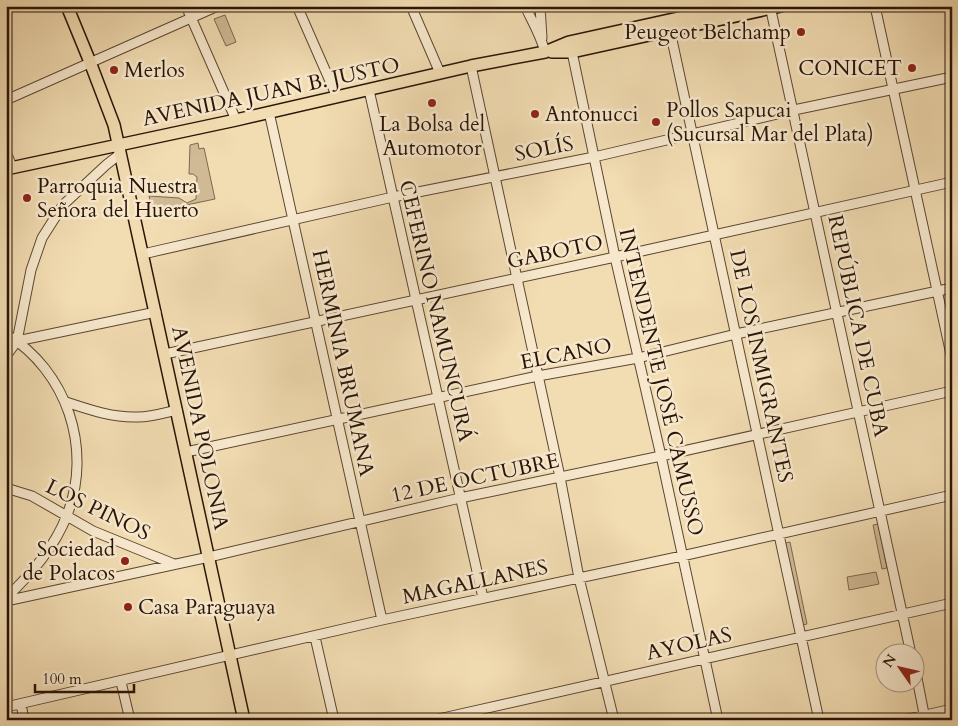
<svg xmlns="http://www.w3.org/2000/svg" width="958" height="726" viewBox="0 0 958 726" font-family="Cardo,serif">
<rect width="100%" height="100%" fill="#f2dcb2"/>
<filter id="stains"><feTurbulence type="fractalNoise" baseFrequency=".004" numOctaves="4"/><feColorMatrix values="0 0 0 0 .2 0 0 0 0 .09 0 0 0 0 .02 0 0 0 .5 -.17"/></filter>
<radialGradient id="worn" r=".72"><stop offset=".6" stop-color="#630" stop-opacity="0"/><stop offset="1" stop-color="#630" stop-opacity=".3"/></radialGradient>
<path fill="#d0ba95" stroke="#7c684e" d="M225,15L236,42L226,46L214,19Z
M198,143L199,149L204,148L215,199L153,212L149,196L179,198L187,203L196,199L197,177L193,174H189L190,145Z
M878,524L887,568L882,569L873,525Z
M790,542L807,624L803,625L785,543Z
M876,572L879,584L849,590L847,577Z"/>
<g fill="none" stroke-linecap="round" stroke-linejoin="round">
<defs>
<path id="minor" d="M186,6L236,120
M297,6L337,97
M411,6L440,73
M525,6C532,21 541,36 545,52
M540,6L542,38
M770,6L911,654
M875,6L952,359
M669,26L819,720
M572,52L615,257L661,456L718,720
M471,66L560,477L579,578L614,720
M369,90L483,598
M6,100L218,6
M269,112L382,620
M6,152L12,167
M143,254L393,197L594,157L794,110L952,77
M6,334C67,371 93,449 67,515C55,547 31,574 6,598
M17,341L156,312
M165,354L615,257L952,182
M6,356L17,341L31,270L42,238L63,205L106,165L120,154
M66,402C90,410 113,418 138,417C151,417 164,413 177,410
M186,452L538,376L638,358L736,334L952,288
M6,488L32,496L93,531L174,564
M6,601L209,557L460,498L661,456L952,391
M315,637L334,720
M916,673L925,719
M121,682L130,720
M21,704L24,720
M6,707L382,620L682,556L952,495
M434,720L952,603
M904,720L952,709"/>
<path id="major" d="M67,6L90,62L114,125L244,720
M552,52H572L781,6
M6,169L236,120L471,66L545,52L569,42L733,6"/>
</defs>
<use href="#minor" stroke="#5b4732" stroke-width="11"/>
<use href="#major" stroke="#291507" stroke-width="14"/>
<use href="#minor" stroke="#f7e8cd" stroke-width="9"/>
<use href="#major" stroke="#f2dcb2" stroke-width="11"/>
</g>
<g fill="#8f2418" stroke="#f7e8cd" stroke-width="2">
<circle cx="801" cy="32" r="5"/>
<circle cx="912" cy="68" r="5"/>
<circle cx="114" cy="70" r="5"/>
<circle cx="432" cy="103" r="5"/>
<circle cx="535" cy="114" r="5"/>
<circle cx="656" cy="122" r="5"/>
<circle cx="27" cy="198" r="5"/>
<circle cx="125" cy="561" r="5"/>
<circle cx="128" cy="607" r="5"/>
</g>
<g text-anchor="middle" dominant-baseline="central" stroke-width="5" stroke-linejoin="round" paint-order="stroke">
<g font-size="21" fill="#291507" stroke="#f7e8cd" text-anchor="start">
<text x="791" y="32" text-anchor="end">Peugeot Belchamp</text>
<text x="902" y="68" text-anchor="end">CONICET</text>
<text x="124" y="70">Merlos</text>
<text x="666" y="110">Pollos Sapucai<tspan x="666" dy="24">(Sucursal Mar del Plata)</tspan></text>
<text x="545" y="114">Antonucci</text>
<text x="432" y="124" text-anchor="middle">La Bolsa del<tspan x="432" dy="24">Automotor</tspan></text>
<text x="37" y="186">Parroquia Nuestra<tspan x="37" dy="24">Señora del Huerto</tspan></text>
<text x="115" y="549" text-anchor="end">Sociedad<tspan x="115" dy="24">de Polacos</tspan></text>
<text x="138" y="607">Casa Paraguaya</text>
</g>
<g font-size="21" fill="#291507" stroke="#f7e8cd">
<text transform="translate(271 92) rotate(-12)">AVENIDA JUAN B. JUSTO</text>
<text transform="translate(544 149) rotate(-11)">SOLÍS</text>
<text transform="translate(555 252) rotate(-12)">GABOTO</text>
<text transform="translate(436 311) rotate(77)">CEFERINO NAMUNCURÁ</text>
<text transform="translate(858 326) rotate(78)">REPÚBLICA DE CUBA</text>
<text transform="translate(566 354) rotate(-11)">ELCANO</text>
<text transform="translate(343 363) rotate(78)">HERMINIA BRUMANA</text>
<text transform="translate(761 366) rotate(78)">DE LOS INMIGRANTES</text>
<text transform="translate(661 382) rotate(77)">INTENDENTE JOSÉ CAMUSSO</text>
<text transform="translate(200 428) rotate(78)">AVENIDA POLONIA</text>
<text transform="translate(475 478) rotate(-12)">12 DE OCTUBRE</text>
<text transform="translate(98 510) rotate(26)">LOS PINOS</text>
<text transform="translate(475 582) rotate(-12)">MAGALLANES</text>
<text transform="translate(689 644) rotate(-13)">AYOLAS</text>
</g>
</g>
<rect width="958" height="726" fill="none" stroke="#f2dcb2" stroke-width="25"/>
<rect x="8" y="8" width="943" height="711" fill="none" stroke="#291507" stroke-width="2.5"/>
<rect x="12" y="12" width="933" height="701" fill="none" stroke="#291507"/>
<g transform="translate(900 668) rotate(304)"><circle r="24" fill="#f7e8cd" stroke="#a5947e"/>
<path d="M0-4L9 19L0 12L-9 19Z" fill="#8f2418"/>
<text y="-8" font-size="14" font-weight="bold" text-anchor="middle" fill="#291507">N</text>
</g>
<path d="M35 684v8h99v-8" fill="none" stroke="#291507" stroke-width="2.5"/>
<text x="42" y="684" font-size="15" fill="#291507" stroke="#f7e8cd" stroke-width="4" paint-order="stroke">100 m</text>
<rect width="100%" height="100%" filter="url(#stains)"/>
<rect width="100%" height="100%" fill="url(#worn)"/>
</svg>
